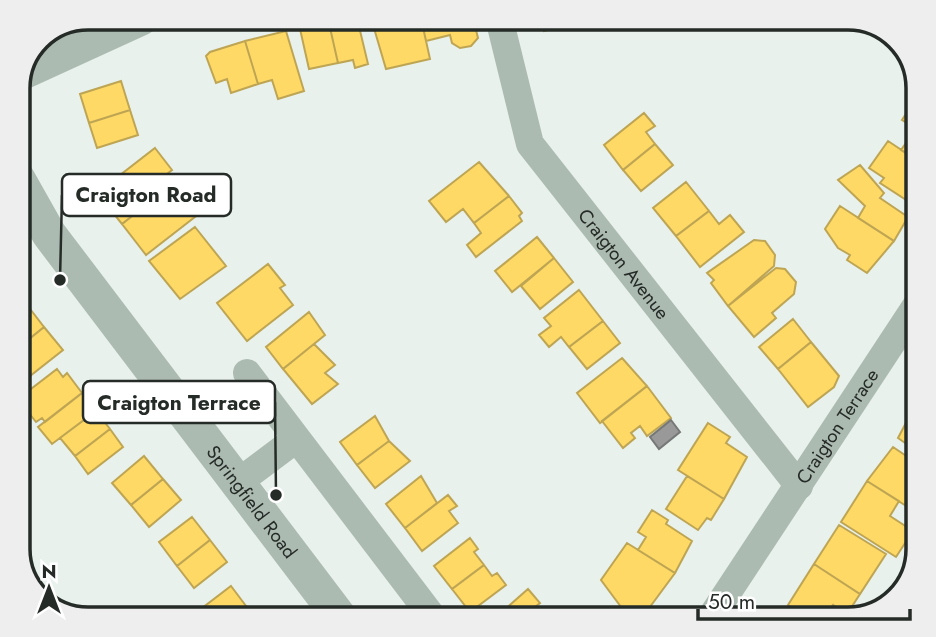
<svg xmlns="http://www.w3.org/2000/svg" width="936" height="637" viewBox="0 0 936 637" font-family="Jost,sans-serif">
<rect width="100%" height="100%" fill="#e8f1ec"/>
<path fill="#ffd966" stroke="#bea553" stroke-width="2" d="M350,18H357L368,64L355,68L353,60L338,63L328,19Z
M371,18H421L430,59L386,69Z
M421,18H473L478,38L471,46L460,48L452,43L450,35L426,41Z
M541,18H579L580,22L544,31Z
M328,19L338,63L309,69L300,29Z
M286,31L304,91L278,99L272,80L258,84L245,41Z
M245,41L258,84L231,93L227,79L216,83L206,56L210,52Z
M121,81L130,110L89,123L80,94Z
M911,106L918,111V161L901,150L916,129L902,120Z
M130,110L138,135L97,148L89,123Z
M644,113L655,126L646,132L655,144L623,170L604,145Z
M888,141L918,161V198L914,205L880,183L884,178L869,168Z
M655,144L673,165L641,191L623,170Z
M155,148L172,170L162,178L169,187L122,224L97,193Z
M479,162L509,196L474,223L463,209L446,222L429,201Z
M860,165L884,193L880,198L908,217L894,241L858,218L865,206L838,180Z
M686,182L709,211L676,236L653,208Z
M169,187L178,199L185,194L200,213L146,255L122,224Z
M509,196L522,213L519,216L522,221L476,257L467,245L481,233L474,223Z
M840,206L894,241L867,273L847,260L850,255L838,248L825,229Z
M709,211L719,224L730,215L744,232L700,267L676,236Z
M195,227L226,266L180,299L149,261Z
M537,237L554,258L512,292L495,271Z
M754,240L765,241L775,255L774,266L728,306L711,283L714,280L707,273Z
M554,258L573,282L540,309L521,286Z
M268,264L285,285L280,288L293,305L247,341L217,303Z
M776,268L785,269L796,282L794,294L772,313L776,318L754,337L728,306Z
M579,290L603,321L569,347L561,337L549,347L539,335L551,326L544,318Z
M19,301L25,308L27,305L44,327L18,348Z
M309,312L325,335L283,369L266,347Z
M793,319L811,342L778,369L759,347Z
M603,321L620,343L587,369L569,347Z
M44,327L63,350L30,376L18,360V348Z
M811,342L839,376L834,387L808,407L778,369Z
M314,344L335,365L325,373L338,384L312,404L283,369Z
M622,358L647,386L600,423L577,393Z
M57,369L63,377L67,373L82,393L45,422L42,418L36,422L18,399Z
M647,386L671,418L647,436L640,426L631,433L635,438L623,448L602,421Z
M82,393L96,411L52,444L38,427Z
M918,400V452L898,438Z
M96,411L110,429L75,456L60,438Z
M375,416L389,441L357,465L340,442Z
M708,423L730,437L726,443L747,457L724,499L678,470Z
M110,429L123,447L88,474L75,456Z
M389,441L410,461L375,488L357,465Z
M893,447L918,464V498L911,509L867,481Z
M144,456L163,479L131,505L112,483Z
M421,476L437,503L405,528L386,504Z
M687,476L724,499L711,520L707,518L698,530L666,509Z
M163,479L181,500L149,527L131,505Z
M867,481L899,501L890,516L913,531L896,557L841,522Z
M448,495L457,506L449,511L458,523L422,551L405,528Z
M652,510L668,520L666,524L692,541L675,573L638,550L646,537L638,532Z
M192,517L210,540L177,566L159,542Z
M839,525L886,554L860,594L814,564Z
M470,538L478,549L474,552L484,565L452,589L434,566Z
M210,540L227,562L194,588L177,566Z
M627,543L675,573L641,619H630L601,580Z
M814,564L860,594L847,614L833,605L824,619H810L788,605Z
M484,565L492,576L497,573L506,585L470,612L452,589Z
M231,586L246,606L228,619H203L197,612Z
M528,589L540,603L524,616L526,619H494Z
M246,606L257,619H228Z"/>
<path fill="#999" stroke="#767877" stroke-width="2" d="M671,420L680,432L659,449L650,437Z"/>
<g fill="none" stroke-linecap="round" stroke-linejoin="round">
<g stroke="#acbbb2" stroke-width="28">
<path id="s1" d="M499,18L530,144L799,486"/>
<path d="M247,373L434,619"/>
<path d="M236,484L296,439"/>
<path id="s2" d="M710,619L918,303"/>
</g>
<g stroke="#acbbb2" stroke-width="35">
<path d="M23,72L141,18"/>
<path id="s3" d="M18,179L49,234L341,619"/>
</g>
</g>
<g text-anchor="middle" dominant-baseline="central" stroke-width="7" stroke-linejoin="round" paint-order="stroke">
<g font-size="19" fill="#252b27" stroke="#fff">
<text stroke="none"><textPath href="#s1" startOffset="282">Craigton Avenue</textPath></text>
<text stroke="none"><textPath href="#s2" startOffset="231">Craigton Terrace</textPath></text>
<text stroke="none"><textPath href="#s3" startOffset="399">Springfield Road</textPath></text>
</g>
</g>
<path d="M0 0H936V637H0ZM88 30H848A58 58 0 0 1 906 88V549A58 58 0 0 1 848 607H88A58 58 0 0 1 30 549V88A58 58 0 0 1 88 30Z" fill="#eee" fill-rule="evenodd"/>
<path fill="none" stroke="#252b27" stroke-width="3.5" d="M88 30H848A58 58 0 0 1 906 88V549A58 58 0 0 1 848 607H88A58 58 0 0 1 30 549V88A58 58 0 0 1 88 30Z"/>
<path fill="none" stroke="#252b27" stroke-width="2.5" d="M60 280L62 195M276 495L275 402"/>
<g fill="#252b27" stroke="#fff" stroke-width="2.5">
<circle cx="60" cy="280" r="7"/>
<circle cx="276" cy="495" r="7"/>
</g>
<g fill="#fff" stroke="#252b27" stroke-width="2.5">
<rect x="62" y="174" width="169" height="42" rx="7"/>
<rect x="83" y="381" width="192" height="42" rx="7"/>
</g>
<g font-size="21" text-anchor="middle" font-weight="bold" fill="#252b27">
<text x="146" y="202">Craigton Road</text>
<text x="179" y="410">Craigton Terrace</text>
</g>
<g transform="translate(49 588)" stroke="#ffffff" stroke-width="5" paint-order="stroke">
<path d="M0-5L12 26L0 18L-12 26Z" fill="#252b27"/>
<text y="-10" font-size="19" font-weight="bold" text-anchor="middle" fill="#252b27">N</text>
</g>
<path d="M698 609v10h212v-10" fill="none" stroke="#252b27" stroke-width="3.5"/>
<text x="708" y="609" font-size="21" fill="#252b27" stroke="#ffffff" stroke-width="5" paint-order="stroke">50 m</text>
</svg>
